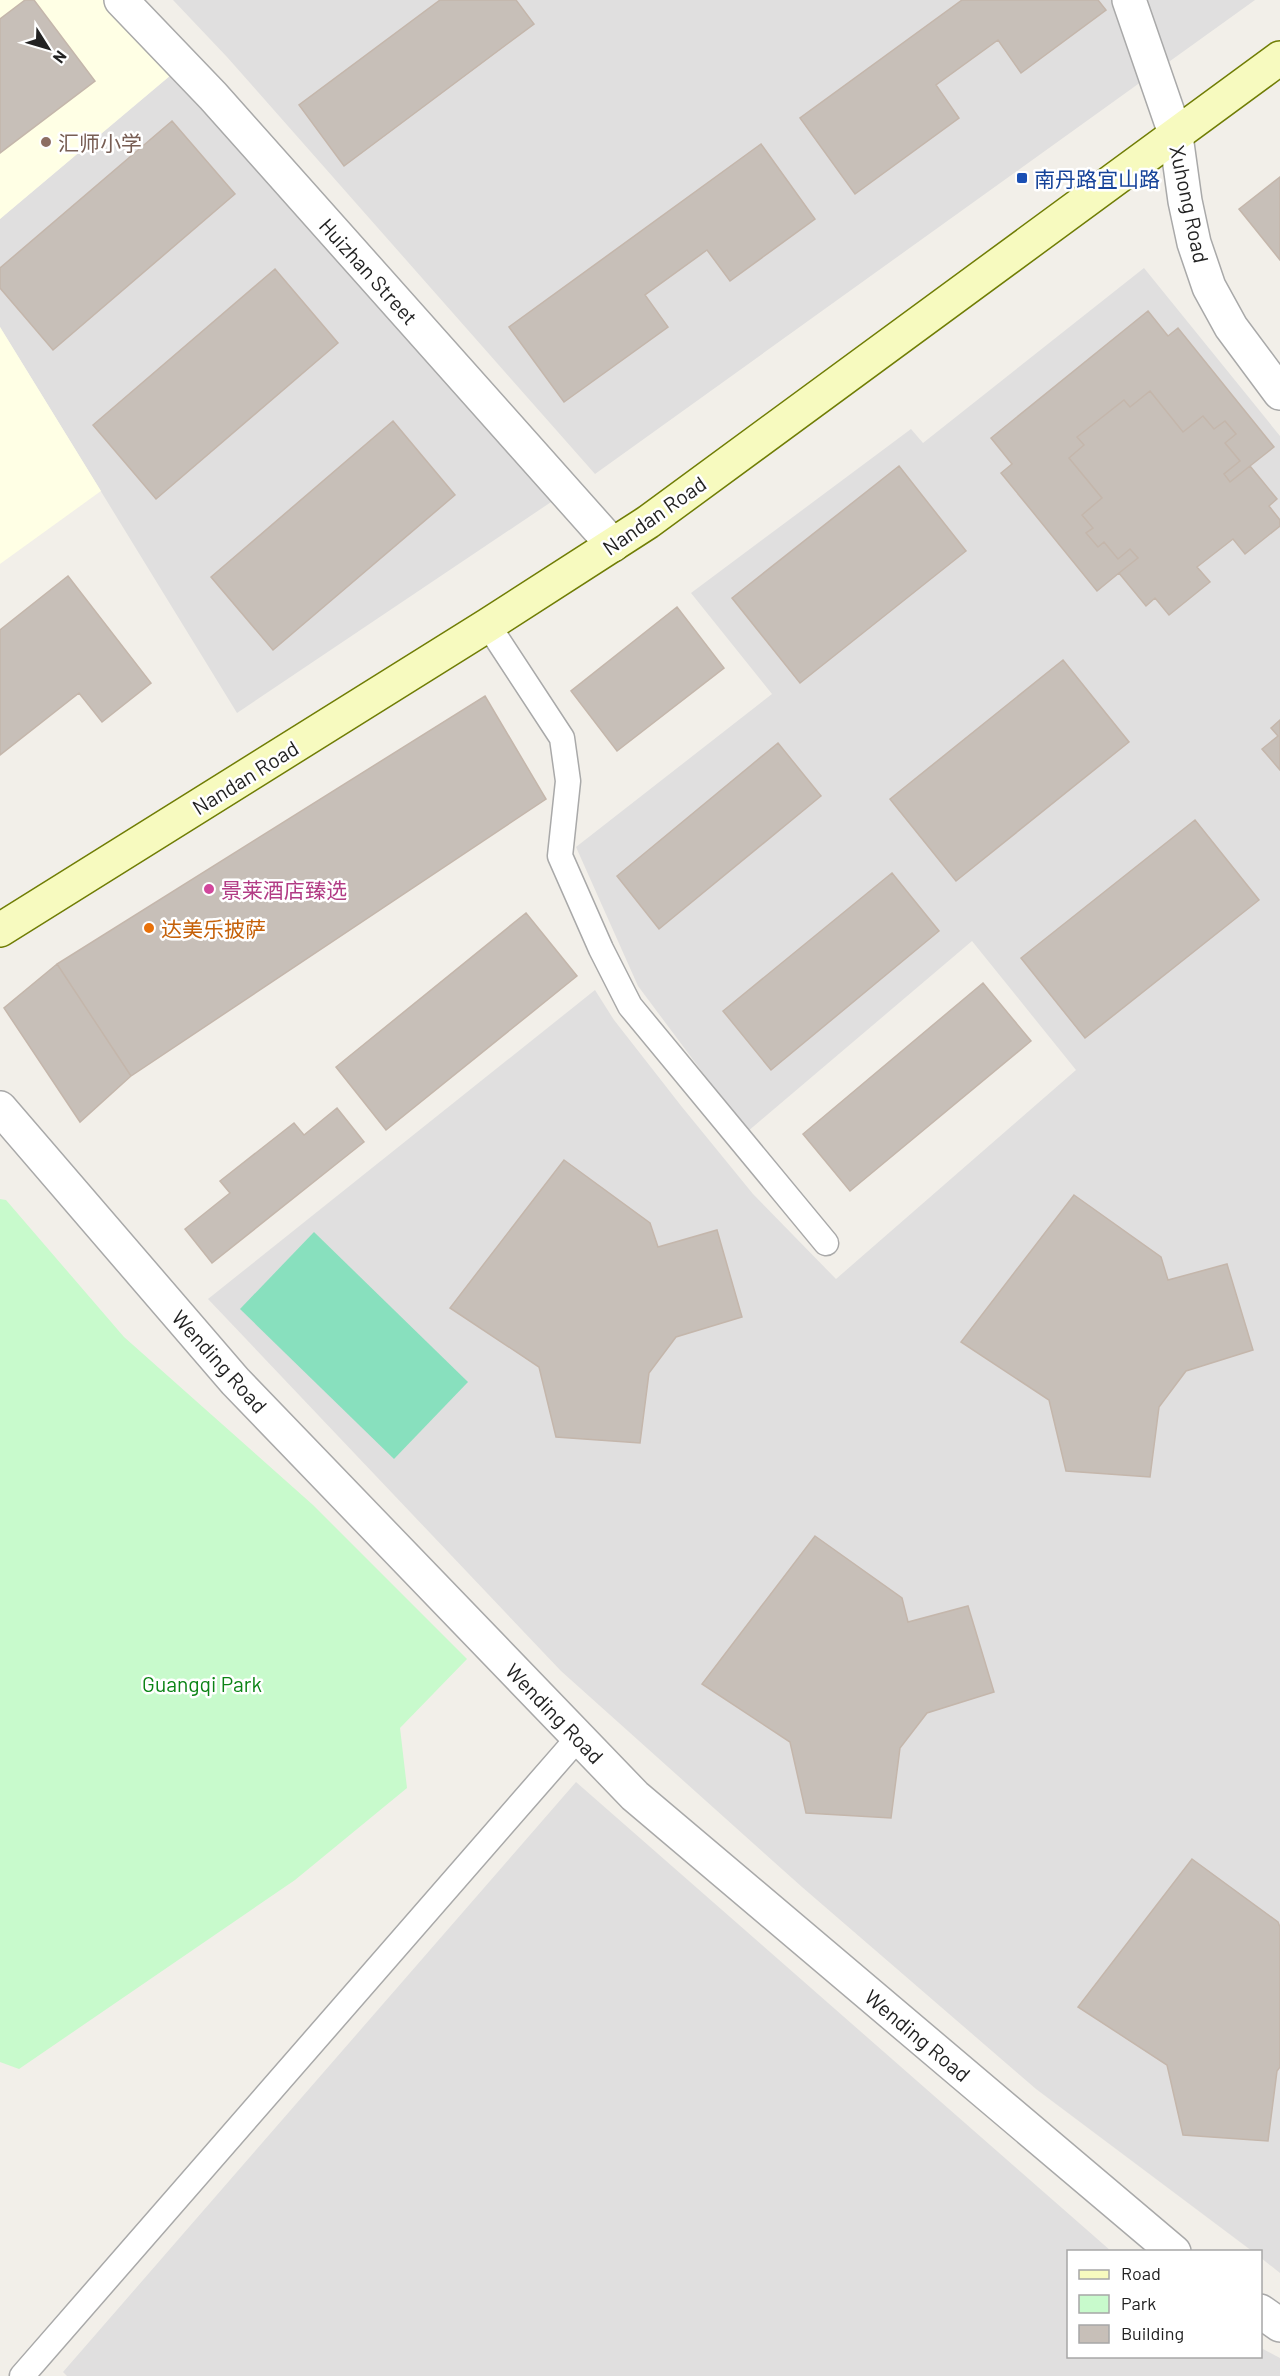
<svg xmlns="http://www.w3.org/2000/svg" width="1280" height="2376" viewBox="0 0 1280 2376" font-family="Barlow,'Noto Sans SC',sans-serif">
<rect width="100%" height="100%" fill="#f2efe9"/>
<path fill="#e0dfdf" d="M173,0H1255L595,474L227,57Z
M184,64L566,492L237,713L0,327V219Z
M1144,268L1280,436V2273L1261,2258L1260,2252L1252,2251L1036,2089L802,1887L561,1671L208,1299L595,990L614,1020L682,1107L753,1194L836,1279L1076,1070L972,941L747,1132L638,986L576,847L772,694L691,593L911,429L923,443Z
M576,1782L1111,2251L1068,2252V2356H1260L1261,2348L1280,2358V2376H67L63,2372Z"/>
<path fill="#ffffe5" d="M0,0H114L184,64L0,219Z
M0,327L101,491L0,564Z"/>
<path fill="#c8facc" d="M0,1199L6,1200L124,1337L313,1505L467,1659L400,1728L407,1788L295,1880L19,2069L0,2062Z"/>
<path fill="#88e0be" d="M314,1232L468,1382L394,1459L240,1309Z"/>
<path fill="#c7bfb8" stroke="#c4b6ab" stroke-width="1.5" d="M25,0H34L95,81L0,153V19Z
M440,0H516L534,24L344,166L299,105Z
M962,0H1098L1106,10L1021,73L998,40L936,85L959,118L855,194L800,118Z
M172,121L235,194L53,350L0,288V268Z
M761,144L815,219L730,281L707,250L645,295L668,327L564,402L509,327Z
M1280,177V260L1239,209Z
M275,269L338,343L156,499L93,425Z
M1148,311L1168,336L1178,328L1274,447L1250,466L1277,499L1269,506L1280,520V526L1245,554L1233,539L1197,567L1210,582L1169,615L1155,598L1146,606L1119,573L1097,591L1001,473L1012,464L991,438Z
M1150,391L1183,432L1203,416L1214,429L1225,421L1236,434L1225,443L1240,461L1224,474L1230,482L1250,466L1277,499L1269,506L1280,520V526L1245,554L1233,539L1197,567L1210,582L1169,615L1155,598L1146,606L1119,573L1138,558L1130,549L1118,559L1104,542L1098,547L1086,533L1093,528L1082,515L1102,498L1069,458L1084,445L1077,437L1124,400L1130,407Z
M393,421L455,495L273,650L211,577Z
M899,466L966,551L800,683L732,598Z
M68,576L151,683L102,722L79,693L0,755V630Z
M677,607L724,668L617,751L571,691Z
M1063,660L1129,742L956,881L890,799Z
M485,696L546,799L131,1076L57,964Z
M1280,720V770L1262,749L1278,736L1271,728Z
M778,743L821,796L659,929L617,876Z
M1195,820L1259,900L1085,1038L1021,958Z
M892,873L939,931L771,1070L723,1011Z
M526,913L577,976L386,1130L336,1067Z
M57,964L131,1076L80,1122L4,1008Z
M983,983L1031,1041L850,1191L803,1134Z
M337,1108L364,1142L212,1263L185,1229L230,1193L220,1181L294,1123L304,1135Z
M564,1160L650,1223L658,1247L717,1230L742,1317L676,1337L649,1373L640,1443L556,1437L539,1367L450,1308Z
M1074,1195L1161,1257L1168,1280L1227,1264L1253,1350L1186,1371L1159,1407L1150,1477L1066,1471L1049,1400L961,1342Z
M815,1536L902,1598L908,1622L968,1606L994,1692L927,1713L900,1748L891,1818L806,1813L790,1742L702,1684Z
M1192,1859L1278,1922L1280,1927V2067L1277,2071L1268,2141L1183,2135L1167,2065L1078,2007Z"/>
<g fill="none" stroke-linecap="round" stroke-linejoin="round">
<defs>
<path id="service" d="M488,625L562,738L568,781L560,856L601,949L630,1006L826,1243
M22,2376L578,1738"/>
<path id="minor" d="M121,0L213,96L613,545
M1129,0L1176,136L1185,201L1194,243L1209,287L1231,327L1280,393
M0,1108L235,1381L635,1796L1174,2252
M1260,2311L1280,2325"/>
<path id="secondary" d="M0,930L488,625L648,522L1280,58"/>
</defs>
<use href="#service" stroke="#a9a9a9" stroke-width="27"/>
<use href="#minor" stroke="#a9a9a9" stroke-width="36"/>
<use href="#secondary" stroke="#707d05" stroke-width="36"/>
<use href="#service" stroke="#fff" stroke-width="24"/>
<use href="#minor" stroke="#fff" stroke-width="33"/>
<use href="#secondary" stroke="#f7fabf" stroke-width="33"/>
</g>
<circle fill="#8d6e63" stroke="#fff" stroke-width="2" cx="46" cy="142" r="6"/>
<rect fill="#1a4fb4" stroke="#fff" stroke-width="2" x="1016" y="172" width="12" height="12" rx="3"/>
<circle fill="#d1479c" stroke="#fff" stroke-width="2" cx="209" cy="889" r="6"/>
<circle fill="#e8710a" stroke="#fff" stroke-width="2" cx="149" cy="928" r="6"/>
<g text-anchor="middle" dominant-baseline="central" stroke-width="5" stroke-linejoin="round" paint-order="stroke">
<g font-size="21" fill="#785e54" stroke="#fff" text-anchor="start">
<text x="58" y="142">汇师小学</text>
</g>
<g font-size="21" fill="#164399" stroke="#fff" text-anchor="start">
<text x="1034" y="178">南丹路宜山路</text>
</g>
<g font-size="21" fill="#222" stroke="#fff">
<text transform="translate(1190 204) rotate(78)">Xuhong Road</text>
<text transform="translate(369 271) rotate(48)">Huizhan Street</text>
<text transform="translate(654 515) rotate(-35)">Nandan Road</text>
<text transform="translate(245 777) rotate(-32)">Nandan Road</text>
<text transform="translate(220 1361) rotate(48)">Wending Road</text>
<text transform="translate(555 1713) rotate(46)">Wending Road</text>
<text transform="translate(918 2035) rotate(40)">Wending Road</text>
</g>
<g font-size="21" fill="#b23c85" stroke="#fff" text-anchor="start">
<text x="221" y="889">景莱酒店臻选</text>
</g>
<g font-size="21" fill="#c56008" stroke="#fff" text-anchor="start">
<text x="161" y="928">达美乐披萨</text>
</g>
<g font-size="21" fill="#0c8416" stroke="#fff">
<text x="202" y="1683">Guangqi Park</text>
</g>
</g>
<rect x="1067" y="2250" width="195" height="108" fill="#ffffff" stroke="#a7a7a7" stroke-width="1.5"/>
<rect x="1079" y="2270" width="30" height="9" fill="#f7fabf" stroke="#a7a7a7" stroke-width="1.5"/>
<text x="1121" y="2280" font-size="18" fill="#222222">Road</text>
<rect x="1079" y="2295" width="30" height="18" fill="#c8facc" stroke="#a7a7a7" stroke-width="1.5"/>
<text x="1121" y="2310" font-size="18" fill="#222222">Park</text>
<rect x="1079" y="2325" width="30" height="18" fill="#c7bfb8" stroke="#a7a7a7" stroke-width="1.5"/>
<text x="1121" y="2340" font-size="18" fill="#222222">Building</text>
<g transform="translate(48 48) rotate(127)" stroke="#ffffff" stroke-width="4.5" paint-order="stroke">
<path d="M0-4.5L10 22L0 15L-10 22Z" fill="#222222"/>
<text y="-9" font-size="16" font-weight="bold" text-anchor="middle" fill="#222222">N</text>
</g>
</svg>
